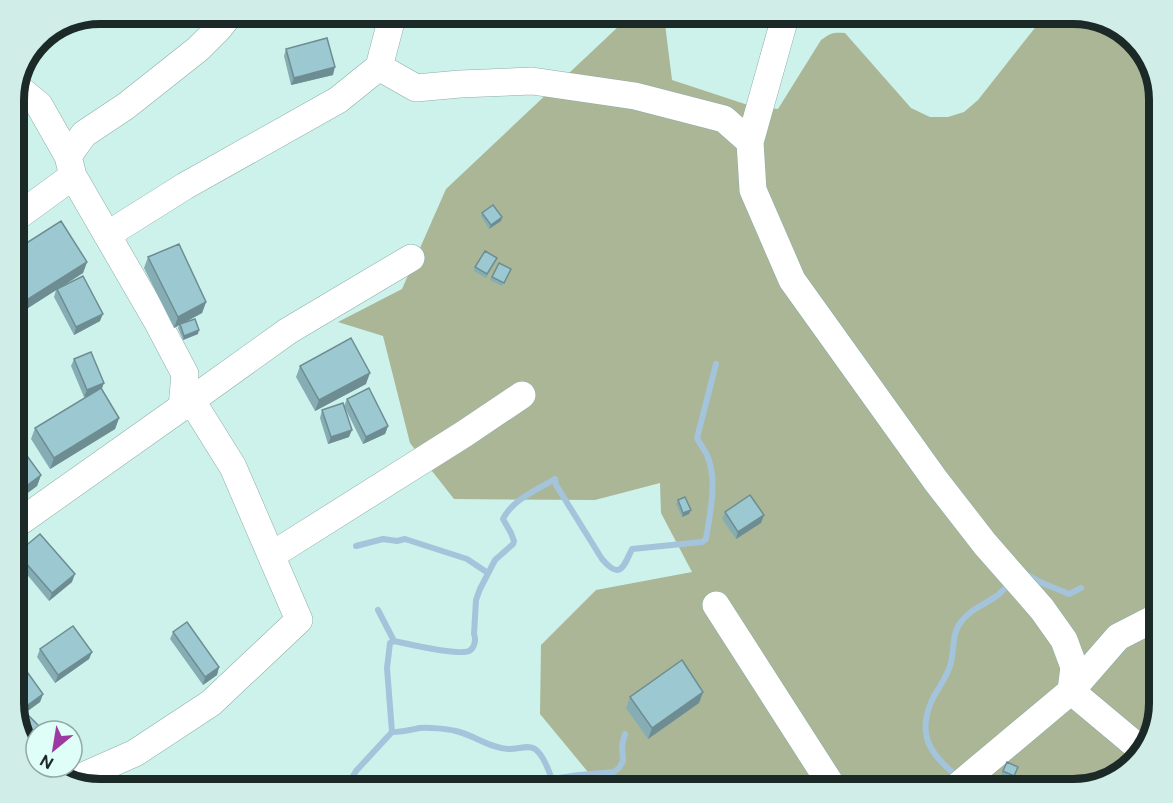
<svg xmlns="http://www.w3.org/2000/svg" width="1173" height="803" viewBox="0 0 1173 803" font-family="'Public Sans',sans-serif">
<rect width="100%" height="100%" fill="#cdf2eb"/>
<path fill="#aab695" d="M631,14H658L664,16L672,80L751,106L778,109L821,40C831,33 833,32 845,33L911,108L930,117H948L964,112L978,100L1038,24L1066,14H1073L1122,28L1148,57L1159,99V704L1145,752L1116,778L1074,789H602L540,714L541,645L596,590L692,572L661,513L660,483L595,500L454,499L410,443L383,336L338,322L402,289L446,189L619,26Z"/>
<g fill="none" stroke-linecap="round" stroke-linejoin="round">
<path stroke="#a3c4db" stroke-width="6" d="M356,546L383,539L397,541L405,539L467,559L488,573
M1027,575L1040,582L1069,594L1081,588
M378,610L394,641
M394,641C408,644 458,656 469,651C475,648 476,639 474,634L476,600L480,589L495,560L513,544L514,541L511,533L503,519C513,499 537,490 555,479L556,485L602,559C620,580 623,568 632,549L702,542L706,539C710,512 718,481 707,455C704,449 700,444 697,438L716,364
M392,732L387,668L390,643L394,641
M957,776C929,754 916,733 933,698C939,687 946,678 950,666C955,652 951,634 961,622C970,609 986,604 998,595C1002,591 1006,587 1011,583
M552,779L579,775L614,772L619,768L623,761L622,745L625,734
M345,789L356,771L392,732C402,732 410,730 420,728C428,727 448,729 456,731C474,735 489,748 508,749C517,750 528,744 535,749C544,755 552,779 555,789"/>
<defs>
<path id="minor" d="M786,14L750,142L753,190L792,280L936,481L985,544L1042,609L1064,640L1074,667L1071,691L1144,752
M379,67L416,88L460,84L532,81L635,96L724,119L750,142
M17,87L39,105L68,156
M14,219L73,176
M107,235L185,186L338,100L379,67L393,14
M182,407L288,331L411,258
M14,526L182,407L185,374L157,321L73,176L68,156L84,134L126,106L198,49L219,28L230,14
M272,555L464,434L522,395
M716,605L834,789
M72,781L135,753L211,703L299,620L233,467L195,406L182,407
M954,789L1071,691L1118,637L1159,616"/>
</defs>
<use href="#minor" stroke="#8baea7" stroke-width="28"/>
<use href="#minor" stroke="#fff" stroke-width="27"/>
</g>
<path fill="#86adb4" d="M286,49L333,75L291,85L284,56Z
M482,213L502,217L501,221L489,229L481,216Z
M14,251L87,262L83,273L58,289L100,321L74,335L54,297L56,290L14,317Z
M148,257L206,302L202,313L182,324L198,334L183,340L178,328L179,325L174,328L144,268Z
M495,262L486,278L474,271L475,267Z
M509,273L502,286L490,280L492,277Z
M74,359L101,389L119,418L115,429L50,469L31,439L35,428L92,394L84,397L71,366Z
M300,366L366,384L315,411L296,377Z
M347,399L388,426L385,434L363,444L344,406Z
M322,410L349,437L328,444L320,418Z
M14,438L41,475L37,486L14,503Z
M678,500L689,514L682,517L676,504Z
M725,512L764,515L761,523L736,539L722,519Z
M17,553L72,582L49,601L15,560Z
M173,632L219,667L217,675L203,685L170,639Z
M40,649L92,652L89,659L55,683L37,657Z
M14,667L43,694L40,702L18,718L15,713L14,709Z
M703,692L699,703L648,739L626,708L630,697Z
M1007,762L1018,767L1012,780L1001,775Z"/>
<path fill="#6d8d92" d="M335,67L333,75L291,85L294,78Z
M502,217L501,221L489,229L491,225Z
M87,262L83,273L14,317V308Z
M206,302L202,313L174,328L178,317Z
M103,314L100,321L74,335L76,327Z
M199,330L198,334L183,340L184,336Z
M370,373L366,384L315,411L319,400Z
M104,383L101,391L84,397L87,390Z
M119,418L115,429L50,469L54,458Z
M388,426L385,434L363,444L366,437Z
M352,430L349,437L328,444L331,437Z
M41,475L37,486L14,503L17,493Z
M691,510L689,514L682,517L683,513Z
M764,515L761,523L736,539L738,532Z
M75,574L72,582L49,601L52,593Z
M92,652L89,659L55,683L58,675Z
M219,667L217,675L203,685L205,677Z
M703,692L699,703L648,739L652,728Z
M43,694L40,702L18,718L21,710Z
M36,739V744L29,751L27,748Z
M61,767H64L63,770L57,776L53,775Z"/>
<path fill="#9cc9d1" stroke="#6d8d92" stroke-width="1.5" d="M327,38L335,67L294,78L286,49Z
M493,205L502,217L491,225L482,213Z
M61,221L87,262L14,308V251Z
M179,244L206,302L178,317L148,257Z
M485,251L497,258L487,274L475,267Z
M499,263L511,269L504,283L492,277Z
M83,276L103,314L76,327L57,289Z
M195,319L199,330L184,336L180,324Z
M351,338L370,373L319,400L300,366Z
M91,352L104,383L87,390L74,359Z
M101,388L119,418L54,458L35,428Z
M369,388L388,426L366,437L347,399Z
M343,403L352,430L331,437L322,410Z
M14,438L41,475L17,493L14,489Z
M750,495L764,515L738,532L725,512Z
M685,497L691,510L683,513L678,500Z
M40,534L75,574L52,593L17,553Z
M187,622L219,667L205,677L173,632Z
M73,626L92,652L58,675L40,649Z
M682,660L703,692L652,728L630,697Z
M20,662L43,694L21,710L14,700V667Z
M28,715L44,731H36V739L27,748L25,746L18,725Z
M36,745V758L30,751Z
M1007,762L1018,767L1014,776L1003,771Z
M44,767H61L53,775Z
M445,776L454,789H424Z
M152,781L157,789H139Z
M214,785L217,789H206Z"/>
<path d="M0 0H1173V803H0ZM100 24H1073A76 76 0 0 1 1149 100V703A76 76 0 0 1 1073 779H100A76 76 0 0 1 24 703V100A76 76 0 0 1 100 24Z" fill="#d0ede7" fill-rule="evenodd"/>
<path fill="none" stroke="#1c2a27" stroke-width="8" d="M100 24H1073A76 76 0 0 1 1149 100V703A76 76 0 0 1 1073 779H100A76 76 0 0 1 24 703V100A76 76 0 0 1 100 24Z"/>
<g transform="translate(54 749) rotate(210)"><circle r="28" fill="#e0fef8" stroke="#92a9a4" stroke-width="1.5"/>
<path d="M0-4.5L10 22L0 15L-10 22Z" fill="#9c3aa1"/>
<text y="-9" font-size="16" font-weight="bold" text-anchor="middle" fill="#1c2a27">N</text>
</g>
</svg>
